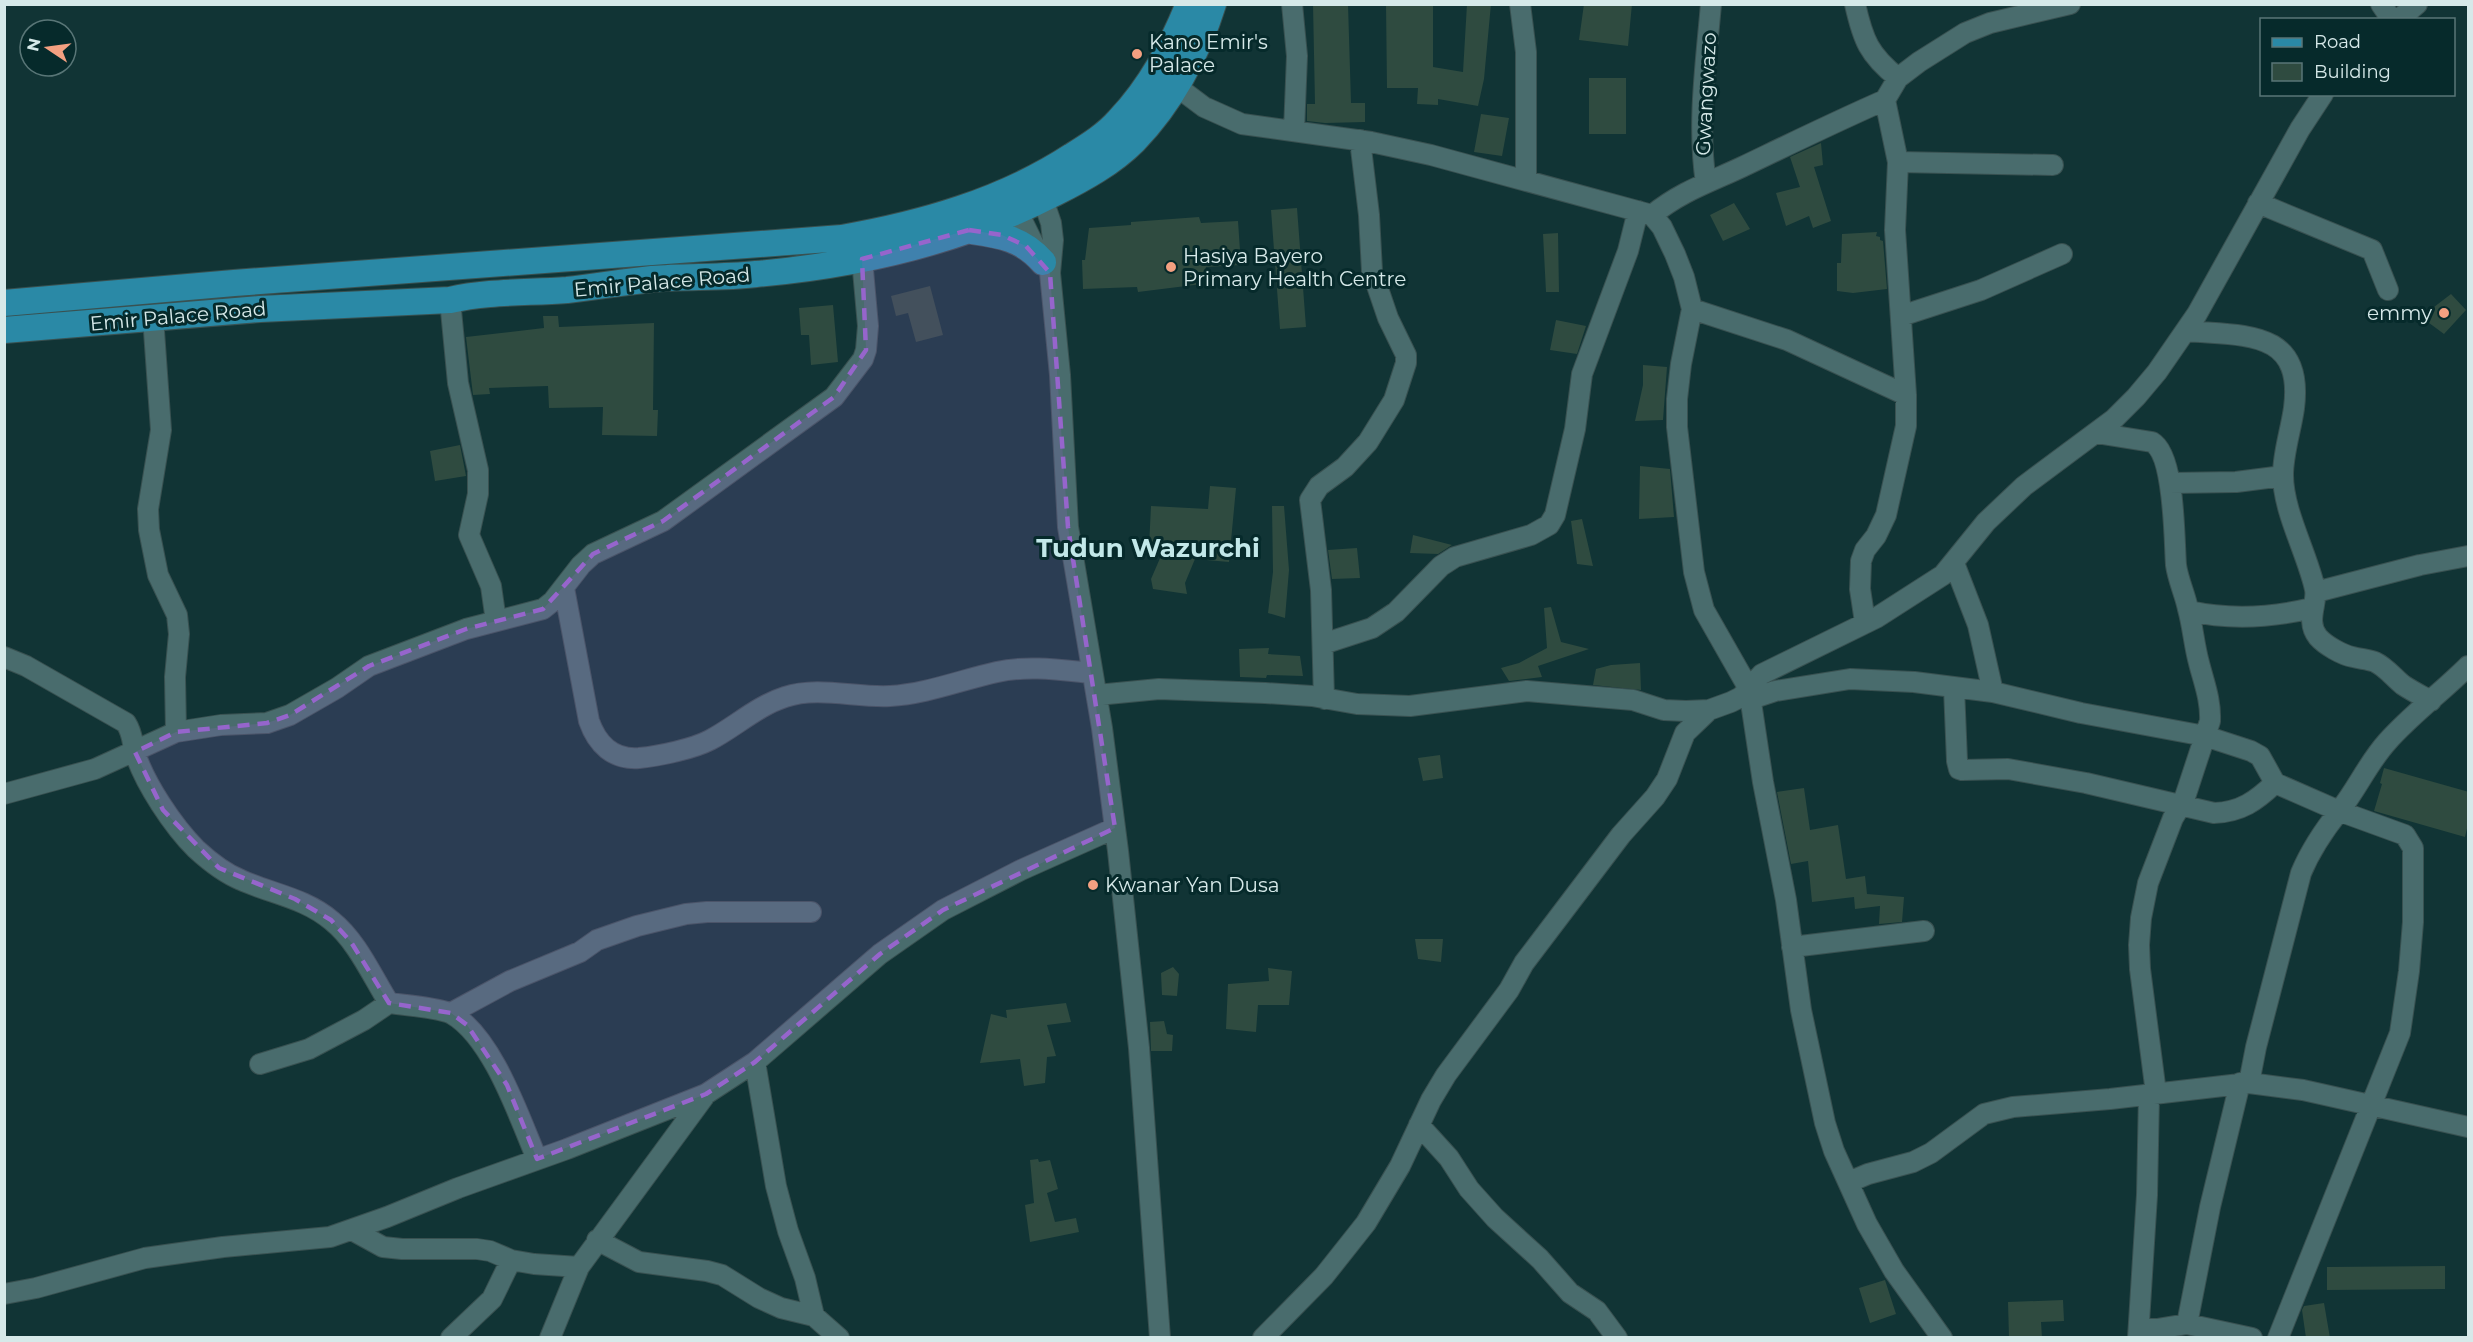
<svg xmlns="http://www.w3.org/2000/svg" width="2473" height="1342" viewBox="0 0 2473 1342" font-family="Montserrat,sans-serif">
<rect width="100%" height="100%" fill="#113435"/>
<path fill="#2f4b40" d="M1313,4H1348L1351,103H1365V122L1325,123L1307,121V104H1315Z
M1386,4H1433V67L1463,72L1467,4H1491L1484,79L1478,106L1438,99V105L1417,104L1418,88H1387Z
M1584,4H1632L1628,46L1579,40Z
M1589,78H1626V134H1589Z
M1481,114L1509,118L1502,156L1474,152Z
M1821,143L1823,165L1814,167L1831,221L1813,228L1809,216L1786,226L1776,193L1800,187L1790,157Z
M1734,203L1750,229L1723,241L1710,215Z
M1297,208L1306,327L1280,329L1271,210Z
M1199,217L1201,223L1238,221L1241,265L1206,267L1202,284L1138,292L1137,287L1083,289L1082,260H1085L1089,228L1131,225V222Z
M1877,232L1876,236L1880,237V240L1883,241L1887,289L1853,293L1837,291V263H1841L1842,234Z
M1558,233L1559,292H1546L1543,234Z
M930,286L943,335L916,342L908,313L896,316L891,296Z
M2451,294L2466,310L2444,334L2421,317Z
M833,305L838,362L811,365L809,335H801L799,308Z
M543,316H558L559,327L654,323L653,410H658L657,436L602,435L603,407L549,408L548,386L489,388L490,394L473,395L466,337L544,328Z
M1556,320L1586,326L1577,354L1550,350Z
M1643,365L1667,367L1663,420L1635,421L1643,385Z
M460,445L466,476L435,481L430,451Z
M1640,466L1670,469L1674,517L1639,519Z
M1210,486L1236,488L1229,562L1195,559L1185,583L1187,594L1153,589L1151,579L1164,549L1149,547L1151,506L1208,509Z
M1272,506H1284L1289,570L1285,618L1268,613L1273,572Z
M1582,519L1593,566L1577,564L1571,521Z
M1413,535L1452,545L1438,554L1410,553Z
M1357,548L1360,578L1332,579L1328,550Z
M1551,607L1561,642L1589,649L1538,666L1542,677L1509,681L1501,668L1519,663L1547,648L1544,608Z
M1269,648L1268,654L1300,656L1303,676L1267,675L1266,678L1240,677L1239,649Z
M1640,663L1641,690L1593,685L1596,669L1611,665Z
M1440,755L1443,778L1423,781L1418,758Z
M2384,768L2469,792V820L2465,837L2374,811L2382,784L2380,783Z
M1804,788L1810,830L1838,825L1846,879L1865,876L1867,894L1904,897L1902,922L1879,924L1880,906L1855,909L1854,897L1812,902L1808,861L1791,864L1777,792Z
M1415,939H1443L1441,962L1418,959Z
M1173,967L1179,974L1177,996L1162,995L1161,973Z
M1268,968L1292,971L1289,1005H1258L1256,1032L1226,1029L1228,984L1269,981Z
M1066,1003L1071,1022L1047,1025L1056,1056L1047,1057L1045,1083L1024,1086L1020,1059L980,1063L991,1014L1007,1018L1006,1010Z
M1164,1021L1167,1034L1173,1035L1172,1051H1151L1150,1022Z
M1038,1159L1039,1162L1050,1160L1058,1189L1047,1193L1055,1222L1076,1218L1079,1232L1030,1242L1025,1205L1034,1203L1030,1160Z
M2445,1266V1289L2327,1290V1267Z
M1885,1280L1896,1314L1870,1323L1859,1288Z
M2063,1300L2064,1321L2041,1322L2042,1338H2009L2008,1302Z
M2324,1303L2330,1338H2306L2302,1310L2304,1306Z"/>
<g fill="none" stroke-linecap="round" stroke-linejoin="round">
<defs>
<path id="minor" d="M1292,4L1297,56L1294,131
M1520,4L1526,52V180
M1855,4C1863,40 1869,55 1898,78
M2381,4L2392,20
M2398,20L2417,4
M1176,86L1204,107L1242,124L1371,142L1431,155L1652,215C1682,191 1708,183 1742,167C1790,144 1837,121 1885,100L1898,78L1919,62L1965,33L1990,23L2070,4
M1898,162L2053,165
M1706,183C1697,125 1706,63 1711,4
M1038,185L1051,223L1053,240L1050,273L1060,375L1068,527L1102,728L1118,851L1139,1048L1160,1338
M1011,198L1039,255
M2258,203L2372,250L2388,290
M1652,215L1662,227L1675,254L1684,277L1692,309L1681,364L1677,399V427L1694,572L1704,610L1749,689L1763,782L1786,900L1801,1010L1825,1123L1834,1151L1867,1224L1894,1271L1942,1338
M450,300L458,383L478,470V494L469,535L491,586L496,621
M1692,309L1787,340L1906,395
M1901,316L1981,290L2062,254
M153,317L161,430L148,509L149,530L158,575L177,615L179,634L175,677L176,732
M2187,331C2244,336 2304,329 2294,408C2291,430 2283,453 2283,475C2283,511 2307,553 2315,589C2318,603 2305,621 2318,637C2325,645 2342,655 2353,657C2360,659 2369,659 2375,662C2386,667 2394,678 2403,685C2412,691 2422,696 2431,701
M2096,433L2152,442C2175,455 2174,538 2176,565C2178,580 2185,594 2188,609C2193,627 2194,645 2199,663C2204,683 2211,700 2210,721L2184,800L2173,818L2148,883L2141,918L2139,945L2140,969L2156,1093
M2170,483L2236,482L2283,476
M1954,563L1978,625L1993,692
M564,588L589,721C597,744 613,760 639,758C659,756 693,749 710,740C735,727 757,706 785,697C818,686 856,698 890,696C926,694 961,680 997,672C1028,665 1061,670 1092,673
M2316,592L2420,565L2468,556
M2189,611C2230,620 2270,618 2312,608
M1865,622L1860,589L1861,561L1865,550L1876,536L1886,515L1906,426V395L1895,230L1898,162L1885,100
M1323,644L1372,628L1396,612L1441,566L1455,557L1531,535L1549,525L1555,515L1575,429L1582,374L1628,251L1638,211
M4,657L26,666L126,723C133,734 132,742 135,753C145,784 173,826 196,849C209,861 224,873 241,880C272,894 305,898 332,921C357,941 372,976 389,1003
M1954,688L1957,761L1959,769L1962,770L2008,769L2086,783L2214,813C2241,812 2256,801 2275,783
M1097,695L1159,689L1265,693L1312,696L1357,704L1410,706L1527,691L1633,700L1664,710L1686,711L1709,710L1731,702L1741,697L1762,674L1876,618L1943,575L1986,522L2024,486L2114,419L2136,397L2157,372L2197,314L2300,129L2323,94
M1324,699L1321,590L1310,500L1319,486L1345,467L1368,442L1394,400L1406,363V355L1388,318L1372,271L1369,215L1360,140
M1751,699L1775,691L1850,679L1914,682L1993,692L2081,713L2205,736L2251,751L2260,756L2275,783L2339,811L2405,835L2413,848V922L2409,971L2400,1033L2278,1338
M4,794L95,769L176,732L221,725L267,723L290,715L337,688L369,666L466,629L543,609L553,601L581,565L593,554L663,521L834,397L863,359L866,350L868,326L862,259
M1792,947L1924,931
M451,1013L510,981L580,952L597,940L637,926L686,914L707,912H811
M755,1062L776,1186L788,1231L805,1278L814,1316
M260,1064L309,1049L364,1020L389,1003C403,1005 441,1008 452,1014C493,1038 519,1117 537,1159
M2249,1083L2256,1047L2301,873C2311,849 2324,830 2340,810C2357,789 2368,763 2387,742C2412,714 2442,692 2468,666
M1419,1125L1449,1158L1469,1189L1495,1218L1540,1259L1570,1293L1597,1311L1617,1338
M1849,1182L1868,1174L1913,1162L1931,1153L1984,1114L2013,1107L2110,1099L2249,1083L2303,1090L2468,1127
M352,1230L383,1247L402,1249H477L490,1251L511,1260L534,1264L579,1267
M597,1240L639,1262L707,1271L722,1275L759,1298L781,1308L814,1316L839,1338
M4,1294L36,1288L145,1258L223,1247L330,1237L387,1217L458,1188L567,1149L706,1094L755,1062L880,954L943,910L1021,870L1115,828
M2187,1324L2210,1207L2240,1083
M2139,1327L2157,1329L2187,1324L2252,1338
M451,1338L492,1299L511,1260
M550,1338L579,1267L706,1094
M1263,1338L1324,1276L1366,1223L1400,1166L1431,1100L1446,1075L1509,990L1524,963L1621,835L1655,797L1667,779L1685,733L1709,710
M2138,1338L2147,1195L2149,1095"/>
<path id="major" d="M972,231C1001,235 1023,239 1043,262
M4,303L234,283L842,238C922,224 1003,201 1072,156C1088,146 1106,135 1119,120C1151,86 1171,48 1189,4
M4,330L260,309L450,300C488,291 527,293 567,290C595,287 623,282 652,279C686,276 721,278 756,274C860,265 962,241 1055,193C1083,179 1112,163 1134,141C1170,104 1198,53 1213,4"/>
</defs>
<use href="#minor" stroke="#395151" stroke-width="22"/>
<use href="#major" stroke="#395151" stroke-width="28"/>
<use href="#minor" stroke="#496c6d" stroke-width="20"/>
<use href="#major" stroke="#2a89a6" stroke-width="26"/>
</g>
<path fill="#9665cc" fill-opacity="0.2" stroke="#9665cc" stroke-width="4.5" stroke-dasharray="12 8" stroke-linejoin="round" d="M969,230L1002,235L1026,246L1050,273L1068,527L1115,828L943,910L880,954L755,1062L706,1094L537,1159L507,1085L467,1025L451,1013L389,1003L351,942L331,920L295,899L219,868L163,810L135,752L176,732L267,723L290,715L369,666L466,629L543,609L593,554L663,521L834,397L866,350L862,259Z"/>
<g fill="#f3a081" stroke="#062a2b" stroke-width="2">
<circle cx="1137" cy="54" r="6"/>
<circle cx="1171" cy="267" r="6"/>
<circle cx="2444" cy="313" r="6"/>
<circle cx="1093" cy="885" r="6"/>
</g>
<g text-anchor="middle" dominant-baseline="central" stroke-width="6" stroke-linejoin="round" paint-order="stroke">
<g font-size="20" fill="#d6e9e9" stroke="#062a2b" text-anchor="start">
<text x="1149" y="42">Kano Emir's<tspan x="1149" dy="23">Palace</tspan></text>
<text x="1183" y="256">Hasiya Bayero<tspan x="1183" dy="23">Primary Health Centre</tspan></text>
<text x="2432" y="313" text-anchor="end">emmy</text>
<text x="1105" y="885">Kwanar Yan Dusa</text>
</g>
<g font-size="20" fill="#d6e9e9" stroke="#062a2b">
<text transform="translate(1706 94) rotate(-87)">Gwangwazo</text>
<text transform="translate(662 282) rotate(-5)">Emir Palace Road</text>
<text transform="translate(178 316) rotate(-5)">Emir Palace Road</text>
</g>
<g font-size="26" font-weight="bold" fill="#c2e8e9" stroke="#062a2b">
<text x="1148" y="548">Tudun Wazurchi</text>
</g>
</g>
<rect width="2473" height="1342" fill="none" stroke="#d6e9e9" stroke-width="12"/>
<rect x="2260" y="18" width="195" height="78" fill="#062a2b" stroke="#597677" stroke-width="1.5"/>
<rect x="2272" y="38" width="30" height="9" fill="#2a89a6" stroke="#597677" stroke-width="1.5"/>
<text x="2314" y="48" font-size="18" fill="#d6e9e9">Road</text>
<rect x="2272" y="63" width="30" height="18" fill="#2f4b40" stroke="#597677" stroke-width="1.5"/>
<text x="2314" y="78" font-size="18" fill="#d6e9e9">Building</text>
<g transform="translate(48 48) rotate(283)"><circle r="28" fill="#062a2b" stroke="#597677" stroke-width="1.5"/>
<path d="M0-4.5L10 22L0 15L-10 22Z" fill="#f3a081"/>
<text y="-9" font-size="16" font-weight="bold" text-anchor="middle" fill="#d6e9e9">N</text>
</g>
</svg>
